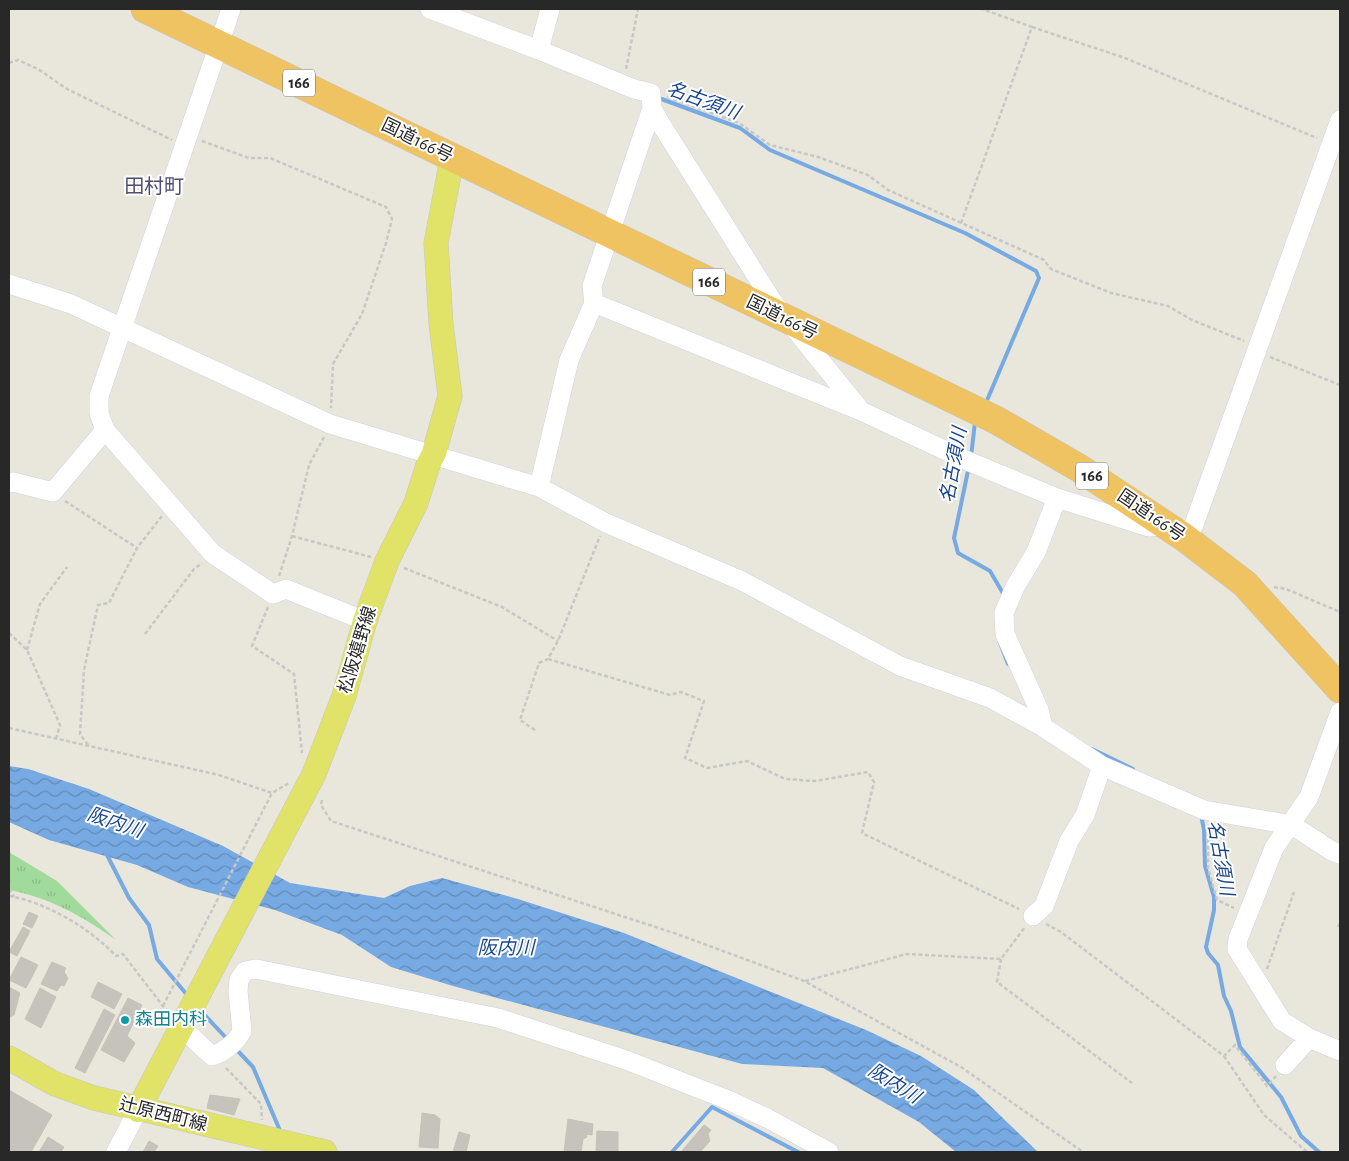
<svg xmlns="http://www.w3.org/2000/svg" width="1349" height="1161" viewBox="0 0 1349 1161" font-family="'Alegreya Sans','Noto Sans JP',sans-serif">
<defs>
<pattern id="grass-tufts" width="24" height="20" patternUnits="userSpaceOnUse" patternTransform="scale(1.25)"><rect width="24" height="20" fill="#a1db9c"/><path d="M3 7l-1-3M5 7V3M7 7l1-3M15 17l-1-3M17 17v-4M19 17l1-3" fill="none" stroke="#8bbc86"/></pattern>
<pattern id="water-waves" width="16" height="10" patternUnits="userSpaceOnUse" patternTransform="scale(1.25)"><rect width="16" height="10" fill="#77aae3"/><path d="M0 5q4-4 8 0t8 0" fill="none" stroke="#628ab8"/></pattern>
</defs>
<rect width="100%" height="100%" fill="#e9e7db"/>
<path fill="url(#grass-tufts)" d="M9,852L57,881L116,940C84,917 48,897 9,890Z"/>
<path fill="url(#water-waves)" d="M9,766L28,769L89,789L223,846L290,883L384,898L410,886L442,878L518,899L624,933L866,1030L921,1056L974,1090L1038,1152H956L919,1122L823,1068L742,1064L453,986L391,967L342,935L275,910L188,887L137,865L49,840L9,822Z"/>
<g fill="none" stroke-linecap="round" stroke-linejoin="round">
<path stroke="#77aae3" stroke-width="4" d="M656,97L740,128L770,150L965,233L1036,271L1039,278L985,405
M971,457L975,422
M969,466L954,538L958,553L990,571L1004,595
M999,640L1008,664
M1092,749L1133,769
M1201,815L1204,830L1205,866L1214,897V910L1206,947L1208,953L1218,965L1224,996L1231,1011L1240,1047L1281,1097L1301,1136L1319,1152
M106,853L129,898L149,925L157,959L188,996
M199,1009L229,1041
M235,1048L253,1067L281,1133
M672,1152L712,1107L798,1152"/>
</g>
<path fill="#c5c3bb" stroke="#c4c3b5" d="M29,912L38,916L32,928L23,924Z
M23,927L30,931L17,956L9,952Z
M21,957L38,965L26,988L9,980Z
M52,962L66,968L64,972L68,978L64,986L61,985L57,991L41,984Z
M98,982L122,994L114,1009L91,997Z
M9,987L20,993L14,1015L10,1017Z
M40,988L56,997L41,1028L25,1019Z
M128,998L142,1005L127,1036L135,1043L124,1062L101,1050Z
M104,1009L115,1015L85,1073L75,1068Z
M9,1090L52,1115L31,1152H9Z
M210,1095L240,1099L234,1115L207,1108Z
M422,1113L435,1115L440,1119L438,1148L419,1147Z
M568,1119L593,1124L592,1135L586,1134L587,1137L583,1139L581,1152H564Z
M704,1125L711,1130L708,1134L710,1141L700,1152H681Z
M597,1131L618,1132V1152L596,1151Z
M459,1132L470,1135L466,1152H453Z
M48,1137L64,1147L61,1152H39Z
M149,1141L158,1146L154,1152H143Z"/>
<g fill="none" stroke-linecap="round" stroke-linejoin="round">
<defs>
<path id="minor" d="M231,9L99,396V413L105,430L213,554L273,594L286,589L365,621
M430,9L539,50L634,89L651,93L652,108L659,121L773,302L861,411
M539,50L550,9
M9,284L71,304L330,424L539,487L606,523L742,581L900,666L990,698L1043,727L1102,766L1204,810L1292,825L1332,851L1340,854
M594,303L861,411L970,462L1057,498L1149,527L1161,526
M9,483L13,482L53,492L105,430
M539,487L569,360L594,303L592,286L652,108
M1185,538L1193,527L1340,120
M1340,712L1309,797L1274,848L1238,939L1237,949L1282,1021L1309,1038L1340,1051
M1043,727L1039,710L1005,634L1004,613L1015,587L1036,552L1057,498
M1033,916L1044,906L1069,841L1085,815L1102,766
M182,1028L212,1056C224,1052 236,1043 242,1031L238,991L239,980L245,971L256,969L498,1018L626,1060L728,1100L767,1118L829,1152
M1285,1065L1309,1038
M116,1152L138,1110"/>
<path id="major" d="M9,1058L55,1084L94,1098L325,1152
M138,1110L314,774L344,696L365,621L387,561L416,503L428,465L434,453L450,396L441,324L436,243L452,159"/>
<path id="highway" d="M145,9L996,420L1079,468L1185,538L1245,584L1340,689"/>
</defs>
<use href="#minor" stroke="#d2d1e0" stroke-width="20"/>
<use href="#major" stroke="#c7c7c7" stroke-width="25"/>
<use href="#highway" stroke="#c7c7c7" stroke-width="29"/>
<path stroke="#c7c7c7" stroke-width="2.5" stroke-dasharray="4 2.5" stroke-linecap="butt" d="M1032,27L1125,58L1317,138
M9,63L18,60L38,69L67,89L172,140
M626,69L638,9
M667,97L739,123L770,145L818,157L868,175L888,190L1044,260L1051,269L1111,293L1168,306L1192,320L1244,341
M202,141L249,158H270L386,207L392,219L386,243L362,314L333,364L331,408
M961,223L1032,27L982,9
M1270,357L1340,385
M65,501L137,548
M292,536L371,557
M404,568L502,607L558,641
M279,576L292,536L309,465L324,437
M1274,587L1286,589L1340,612
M268,607L252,646L294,674L302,753
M9,633L27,650L60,725L56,739
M145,634L194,569L202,563
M27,650L40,604L67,567
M548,659L670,695L681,692L704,701L685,758L707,768L747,761L785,779L815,781L868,772L874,782L862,833L1019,909
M9,728L219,775L272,793L289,783
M535,730L520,720L539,663L548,659L558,641L600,536
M88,745L80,734L84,670L98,605L109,603L137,548L162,516
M322,800L321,805L331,821L677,934L804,981L961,1067L1083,1152
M1208,826V868L1217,900L1234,908
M9,889L14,897
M9,896C46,902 91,929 116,956L123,954L169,1014
M1046,924L1061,932L1224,1056L1235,1045L1267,1086L1276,1076
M1338,927L1340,923
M1001,959L997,982L1132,1083
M1267,969L1294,892
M805,981L907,954L1001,959L1025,927
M163,1006L272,793
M1224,1056L1264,1115L1307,1152
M226,1068L261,1104L262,1120"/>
<use href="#minor" stroke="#fff" stroke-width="19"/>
<use href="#major" stroke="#e0e367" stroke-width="24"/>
<use href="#highway" stroke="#efc361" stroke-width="28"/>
</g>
<circle fill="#0f9aa8" stroke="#fff" stroke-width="2" cx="125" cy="1020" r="5"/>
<g text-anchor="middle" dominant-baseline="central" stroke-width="4" stroke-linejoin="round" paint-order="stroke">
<g fill="#fff" stroke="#686868" stroke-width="1">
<rect x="283" y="69.5" width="32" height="27" rx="4"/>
<rect x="693" y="268.5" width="32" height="27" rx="4"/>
<rect x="1076" y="462.5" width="32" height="27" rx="4"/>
</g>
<g font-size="16" font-weight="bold" fill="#282828">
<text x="299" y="83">166</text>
<text x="709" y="282">166</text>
<text x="1092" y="476">166</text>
</g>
<g font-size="18" fill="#282828" stroke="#fff">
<text transform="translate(417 141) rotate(26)">国道166号</text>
<text transform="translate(782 318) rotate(26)">国道166号</text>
<text transform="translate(1151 516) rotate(34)">国道166号</text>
<text transform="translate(358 650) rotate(-73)">松阪嬉野線</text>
<text transform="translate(163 1115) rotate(14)">辻原西町線</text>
</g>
<g font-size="18" fill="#0d838f" stroke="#fff" text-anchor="start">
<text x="135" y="1020">森田内科</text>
</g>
<g font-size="19" font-style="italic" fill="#19468b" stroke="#fff">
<text transform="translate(703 101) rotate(20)">名古須川</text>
<text transform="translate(954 465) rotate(-80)">名古須川</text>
<text transform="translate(115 823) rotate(19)">阪内川</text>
<text transform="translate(1220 858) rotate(80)">名古須川</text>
<text x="506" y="948">阪内川</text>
<text transform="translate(894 1084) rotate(32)">阪内川</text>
</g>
<g font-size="20" fill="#504d74" stroke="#fff">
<text x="154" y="187">田村町</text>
</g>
</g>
<rect width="1349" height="1161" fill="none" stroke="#282828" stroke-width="20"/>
</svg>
